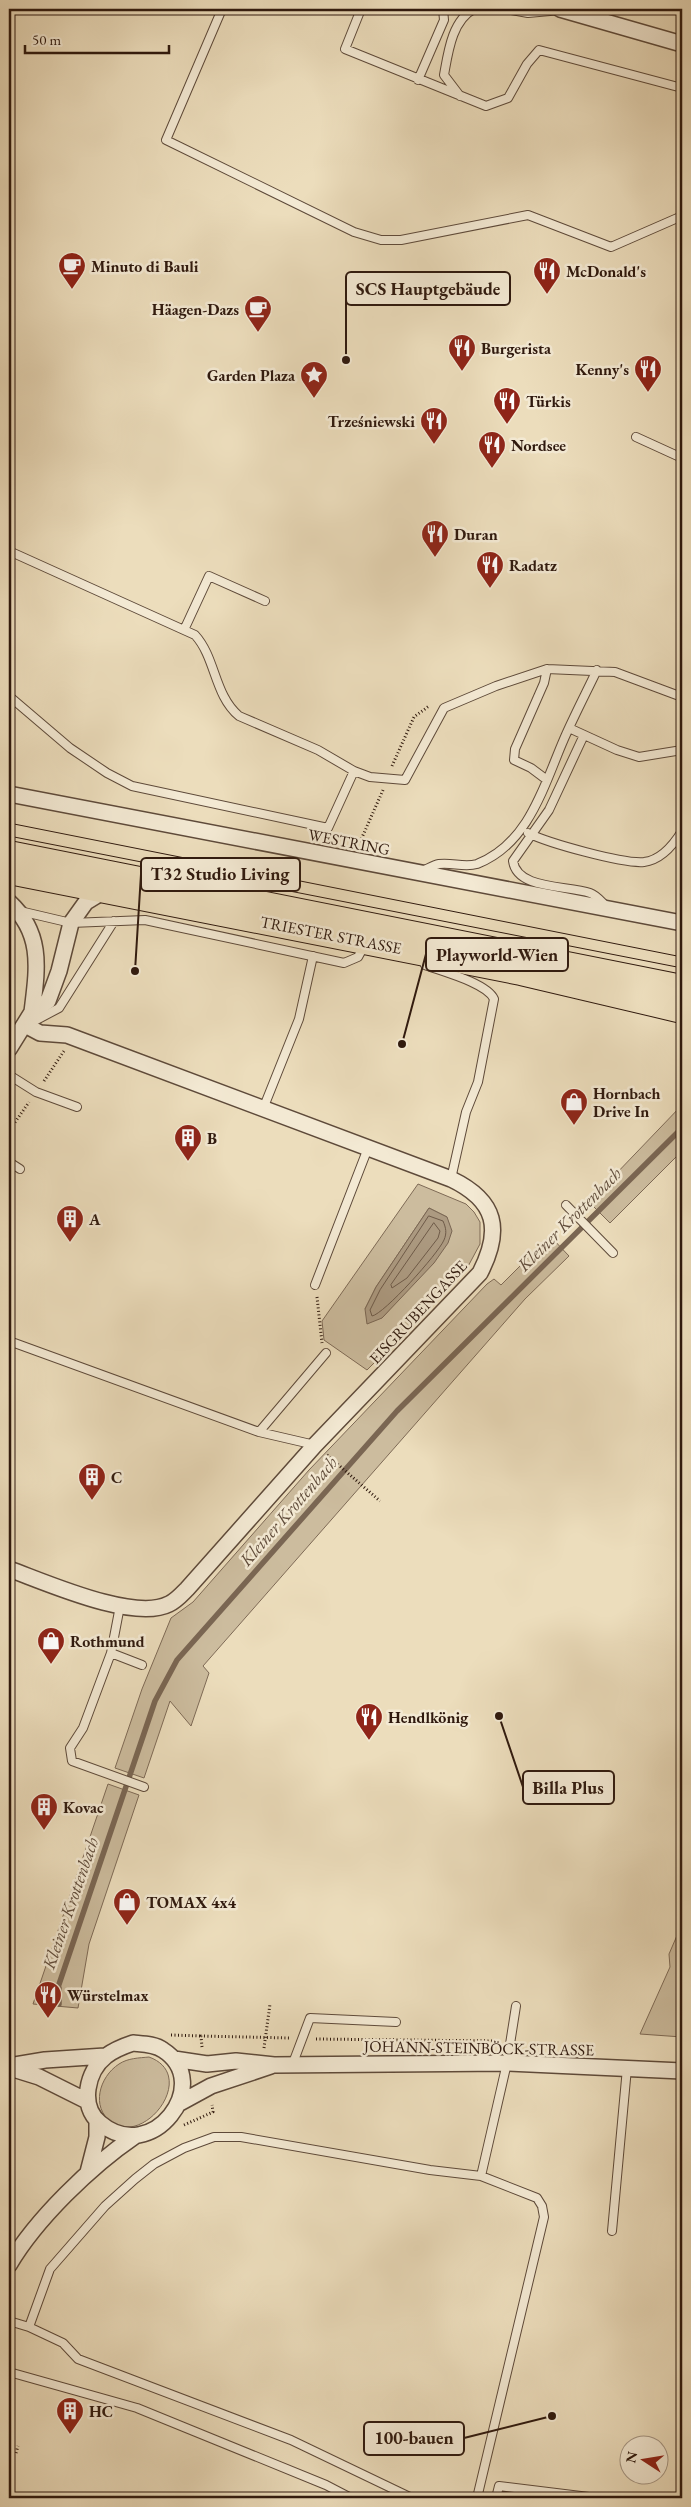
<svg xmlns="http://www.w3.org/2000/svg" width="691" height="2507" viewBox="0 0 691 2507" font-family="'EB Garamond',serif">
<rect width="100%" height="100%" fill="#ecddbc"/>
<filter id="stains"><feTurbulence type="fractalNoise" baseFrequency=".004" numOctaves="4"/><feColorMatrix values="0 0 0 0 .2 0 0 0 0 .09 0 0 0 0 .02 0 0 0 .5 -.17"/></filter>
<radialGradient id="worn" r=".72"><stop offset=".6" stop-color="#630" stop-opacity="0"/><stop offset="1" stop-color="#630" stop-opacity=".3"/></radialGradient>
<path fill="#ccbc9e" stroke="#7e6a56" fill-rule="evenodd" d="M682,1105V1151L610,1223L589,1202Z
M418,1184L466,1204L474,1212L480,1222V1244L465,1272L367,1370L324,1340L322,1321ZM429,1208L447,1217L397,1301L382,1318L365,1309L376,1287Z
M550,1236L569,1256L525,1299L203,1666L209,1673L191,1726L170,1701L144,1778L115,1768L142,1689L171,1618L193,1602L309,1470L487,1284L494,1279L501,1285Z
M108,1784L139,1795L89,1944L78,2008L33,2004Z
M682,1924V2037L640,2034L670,1967L669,1954Z
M149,2057C199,2075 145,2147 111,2122C91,2107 99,2077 119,2064C128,2058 139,2058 149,2057Z"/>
<path fill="#ac9a81" stroke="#7a6653" d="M429,1208L447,1217L452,1231L448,1243L434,1263L382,1318L367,1324L365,1309L376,1287Z"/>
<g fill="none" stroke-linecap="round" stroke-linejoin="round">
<path stroke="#6e5a48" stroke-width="1" d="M429,1216L443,1221C446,1228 447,1233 444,1240C438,1254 384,1314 372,1316L370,1310L380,1290Z
M434,1223L440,1231L438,1238L407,1278L392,1288L391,1285Z"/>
<path stroke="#7a6653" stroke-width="5.5" d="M59,1988V2004
M53,2002L155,1701L177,1660L397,1411L682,1128"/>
<defs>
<path id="service" d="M222,9L166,140L354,232L381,240H401L528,215L611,247L682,216
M361,9L345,49L486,106L508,98L527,64L539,50L682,88
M506,9L528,13L561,10
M418,80L444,20L443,9
M460,96L444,75C448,53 452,20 474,9
M636,437L682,458
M9,551L195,635C216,658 214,695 239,716L318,750L354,771L370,777L405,780L444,708L496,686L547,669L615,672L682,697
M184,630L209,576L265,601
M9,696L70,748L107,773L132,786L328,828L354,771
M569,728L617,750L639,757L682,750
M584,735L549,810L513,861C517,890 567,885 590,893C596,895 601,901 605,905
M547,780L531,768L514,760L515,749L544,683L547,669
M528,833C548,843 623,864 644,862C661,860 674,844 682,831
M422,871C427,869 434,865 439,864C452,862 464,868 477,864C529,844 544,785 564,739C574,716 586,693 597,670
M20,911L71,923L145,920L344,963L358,957L364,946
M425,965C441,971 487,983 494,999L478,1082L466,1112L451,1179
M27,1025L59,1008L114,921
M9,1075L36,1092L77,1107
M263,1109L299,1019L313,956
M9,1162L20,1169
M566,1205L613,1253
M315,1285L368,1148
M9,1341L259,1432L315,1445
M259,1432L326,1353
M120,1606L111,1653L142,1665
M111,1653L83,1728L70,1748L72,1761L144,1787
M293,2063L310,2018L396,2022
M612,2231L627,2068
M9,2321L29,2327L50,2269L105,2206L135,2179L154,2164L184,2148L214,2137H241L430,2170L481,2176L507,2063L516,2006
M29,2327L63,2343L78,2359L291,2440L412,2498
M9,2372L137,2408L326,2485L351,2498
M477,2498L544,2217L542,2206L537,2198L481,2176
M496,2498L499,2486L597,2498"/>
<path id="minor" d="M560,9L682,44
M9,794L682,923
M9,902C44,934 37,970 32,1012
M9,1049L32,1012L48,1001L59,971L71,923L86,902L104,891
M9,1569C45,1582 134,1622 169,1604C176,1601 182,1594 187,1589L315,1445L480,1273C502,1230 497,1201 451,1179L67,1035L40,1033L25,1025
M133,2043C143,2044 155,2044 163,2050C215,2083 152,2167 100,2123C79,2106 87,2071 106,2056C114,2050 124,2046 133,2043Z
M174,2059L207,2064L236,2061L274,2065L507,2063L682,2071
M9,2066L45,2060L105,2056
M10,2068L39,2077L87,2101
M178,2104L211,2086L271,2066
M88,2172L97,2137V2121
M9,2265C36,2219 91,2166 135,2136"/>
<path id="primary" d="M9,853L682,987
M9,872L521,973L682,1011"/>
</defs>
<use href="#service" stroke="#5e4a3a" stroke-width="10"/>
<use href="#minor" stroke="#5e4a3a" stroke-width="18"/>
<use href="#primary" stroke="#2f190e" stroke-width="26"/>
<path stroke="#2f190e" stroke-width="3" stroke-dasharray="1 2.5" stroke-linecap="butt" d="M392,766L414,717L429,706
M360,842L383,790
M44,1081L64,1051
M9,1131L29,1102
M317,1297L322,1343
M327,1455L380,1501
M171,2035L201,2036
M316,2039L498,2041
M202,2047L201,2036L290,2038
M264,2048L270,2004
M184,2125L213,2112L212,2105
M16,2453L18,2446"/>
<use href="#service" stroke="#f3e9d3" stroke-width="8"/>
<use href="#minor" stroke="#f3e9d3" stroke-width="15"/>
<use href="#primary" stroke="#ecddbc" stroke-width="24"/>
<path stroke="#2f190e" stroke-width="1" d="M9,823L682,957
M9,836L682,968"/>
</g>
<defs>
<symbol id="cafe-pin" viewBox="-11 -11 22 30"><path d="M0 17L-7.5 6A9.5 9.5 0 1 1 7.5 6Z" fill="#8f2418" stroke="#f3e9d3"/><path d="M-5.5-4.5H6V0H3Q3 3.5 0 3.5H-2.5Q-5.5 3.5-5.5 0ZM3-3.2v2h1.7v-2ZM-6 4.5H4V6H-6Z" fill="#fff"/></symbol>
<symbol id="restaurant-pin" viewBox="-11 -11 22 30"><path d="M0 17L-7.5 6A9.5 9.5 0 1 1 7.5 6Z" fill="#8f2418" stroke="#f3e9d3"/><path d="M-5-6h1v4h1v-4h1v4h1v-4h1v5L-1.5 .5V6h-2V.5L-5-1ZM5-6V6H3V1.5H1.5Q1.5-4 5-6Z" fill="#fff"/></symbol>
<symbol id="sight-pin" viewBox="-11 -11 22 30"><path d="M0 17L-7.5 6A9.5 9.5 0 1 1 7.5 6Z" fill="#8f2418" stroke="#f3e9d3"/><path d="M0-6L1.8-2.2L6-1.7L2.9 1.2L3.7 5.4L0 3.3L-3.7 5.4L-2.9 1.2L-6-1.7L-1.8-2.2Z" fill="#fff"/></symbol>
<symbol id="shop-pin" viewBox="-11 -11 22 30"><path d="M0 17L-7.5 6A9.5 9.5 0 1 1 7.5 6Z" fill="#8f2418" stroke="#f3e9d3"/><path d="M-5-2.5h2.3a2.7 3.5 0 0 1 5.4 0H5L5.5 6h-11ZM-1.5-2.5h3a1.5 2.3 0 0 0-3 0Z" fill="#fff"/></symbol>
<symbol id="building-pin" viewBox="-11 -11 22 30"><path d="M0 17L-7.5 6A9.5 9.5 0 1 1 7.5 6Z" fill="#8f2418" stroke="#f3e9d3"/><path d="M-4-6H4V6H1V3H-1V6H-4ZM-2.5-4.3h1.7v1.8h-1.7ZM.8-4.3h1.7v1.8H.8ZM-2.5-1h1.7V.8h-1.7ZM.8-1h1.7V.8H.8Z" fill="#fff"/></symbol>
</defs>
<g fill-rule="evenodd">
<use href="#cafe-pin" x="56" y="250" width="32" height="43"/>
<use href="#restaurant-pin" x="531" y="255" width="32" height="43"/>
<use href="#cafe-pin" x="242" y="293" width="32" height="43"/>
<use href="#restaurant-pin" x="446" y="332" width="32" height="43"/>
<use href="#restaurant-pin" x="632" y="353" width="32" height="43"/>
<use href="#sight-pin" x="298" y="359" width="32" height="43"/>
<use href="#restaurant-pin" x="491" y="385" width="32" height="43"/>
<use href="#restaurant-pin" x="418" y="405" width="32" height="43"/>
<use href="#restaurant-pin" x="476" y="429" width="32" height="43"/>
<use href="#restaurant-pin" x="419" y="518" width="32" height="43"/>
<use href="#restaurant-pin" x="474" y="549" width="32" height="43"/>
<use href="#shop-pin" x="558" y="1086" width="32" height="43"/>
<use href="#building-pin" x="172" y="1122" width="32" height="43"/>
<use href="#building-pin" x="54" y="1203" width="32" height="43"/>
<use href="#building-pin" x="76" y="1461" width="32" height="43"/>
<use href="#shop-pin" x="35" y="1625" width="32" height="43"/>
<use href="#restaurant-pin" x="353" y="1701" width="32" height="43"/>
<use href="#building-pin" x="28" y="1791" width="32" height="43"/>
<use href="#shop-pin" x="111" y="1886" width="32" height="43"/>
<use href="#restaurant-pin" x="32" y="1979" width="32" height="43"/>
<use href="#building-pin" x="54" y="2395" width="32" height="43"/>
</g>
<g text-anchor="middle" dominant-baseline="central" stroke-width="5" stroke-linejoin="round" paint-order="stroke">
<g font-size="16" font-weight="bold" fill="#2f190e" stroke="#f3e9d3" text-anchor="start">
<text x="91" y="266">Minuto di Bauli</text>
<text x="566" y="271">McDonald's</text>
<text x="239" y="309" text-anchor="end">Häagen-Dazs</text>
<text x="481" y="348">Burgerista</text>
<text x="629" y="369" text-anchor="end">Kenny's</text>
<text x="295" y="375" text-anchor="end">Garden Plaza</text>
<text x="526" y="401">Türkis</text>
<text x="415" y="421" text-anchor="end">Trześniewski</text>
<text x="511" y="445">Nordsee</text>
<text x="454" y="534">Duran</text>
<text x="509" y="565">Radatz</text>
<text x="593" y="1093">Hornbach<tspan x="593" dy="18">Drive In</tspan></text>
<text x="207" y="1138">B</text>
<text x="89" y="1219">A</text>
<text x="111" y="1477">C</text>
<text x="70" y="1641">Rothmund</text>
<text x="388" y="1717">Hendlkönig</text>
<text x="63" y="1807">Kovac</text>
<text x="146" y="1902">TOMAX 4x4</text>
<text x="67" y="1995">Würstelmax</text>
<text x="89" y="2411">HC</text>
</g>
<g font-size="16" fill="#2f190e" stroke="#f3e9d3">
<text transform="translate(349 842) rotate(11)">WESTRING</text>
<text transform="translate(331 935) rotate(11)">TRIESTER STRASSE</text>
<text transform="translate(418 1312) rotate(-47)">EISGRUBENGASSE</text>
<text transform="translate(479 2048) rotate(1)">JOHANN-STEINBÖCK-STRASSE</text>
</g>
<g font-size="18" font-style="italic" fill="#614d3c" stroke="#f3e9d3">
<text transform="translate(569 1219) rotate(-45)">Kleiner Krottenbach</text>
<text transform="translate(288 1511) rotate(-49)">Kleiner Krottenbach</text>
<text transform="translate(70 1903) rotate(-71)">Kleiner Krottenbach</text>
</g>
</g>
<path fill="none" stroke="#2f190e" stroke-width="2" d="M346 360L346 289M135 971L141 874M402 1044L426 954M499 1716L523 1787M552 2416L464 2438"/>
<g fill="#2f190e" stroke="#f3e9d3" stroke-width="2">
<circle cx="346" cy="360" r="5"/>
<circle cx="135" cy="971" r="5"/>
<circle cx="402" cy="1044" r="5"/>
<circle cx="499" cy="1716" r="5"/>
<circle cx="552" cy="2416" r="5"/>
</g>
<g fill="#f3e9d3" stroke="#2f190e" stroke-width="2">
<rect x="346" y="272" width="164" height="33" rx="5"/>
<rect x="141" y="858" width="159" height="33" rx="5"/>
<rect x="426" y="938" width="142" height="33" rx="5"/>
<rect x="523" y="1771" width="91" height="33" rx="5"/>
<rect x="364" y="2422" width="100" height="33" rx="5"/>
</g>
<g font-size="18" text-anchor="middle" font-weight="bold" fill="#2f190e">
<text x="428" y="295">SCS Hauptgebäude</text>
<text x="220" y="880">T32 Studio Living</text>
<text x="497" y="961">Playworld-Wien</text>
<text x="568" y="1794">Billa Plus</text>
<text x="414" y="2444">100-bauen</text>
</g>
<rect width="691" height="2507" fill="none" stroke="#ecddbc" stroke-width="30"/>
<rect x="10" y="10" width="671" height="2487" fill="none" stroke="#2f190e" stroke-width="2.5"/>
<rect x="15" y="15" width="661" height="2477" fill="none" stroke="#2f190e"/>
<g transform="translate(644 2460) rotate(282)"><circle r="24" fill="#f3e9d3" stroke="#a59684"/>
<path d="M0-4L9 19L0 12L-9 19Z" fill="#8f2418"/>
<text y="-8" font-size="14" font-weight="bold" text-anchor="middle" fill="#2f190e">N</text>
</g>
<path d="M25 45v8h144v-8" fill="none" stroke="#2f190e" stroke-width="2.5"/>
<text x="32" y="45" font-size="15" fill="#2f190e" stroke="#f3e9d3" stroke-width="4" paint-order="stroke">50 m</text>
<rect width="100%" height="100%" filter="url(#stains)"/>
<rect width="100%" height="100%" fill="url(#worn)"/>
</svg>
